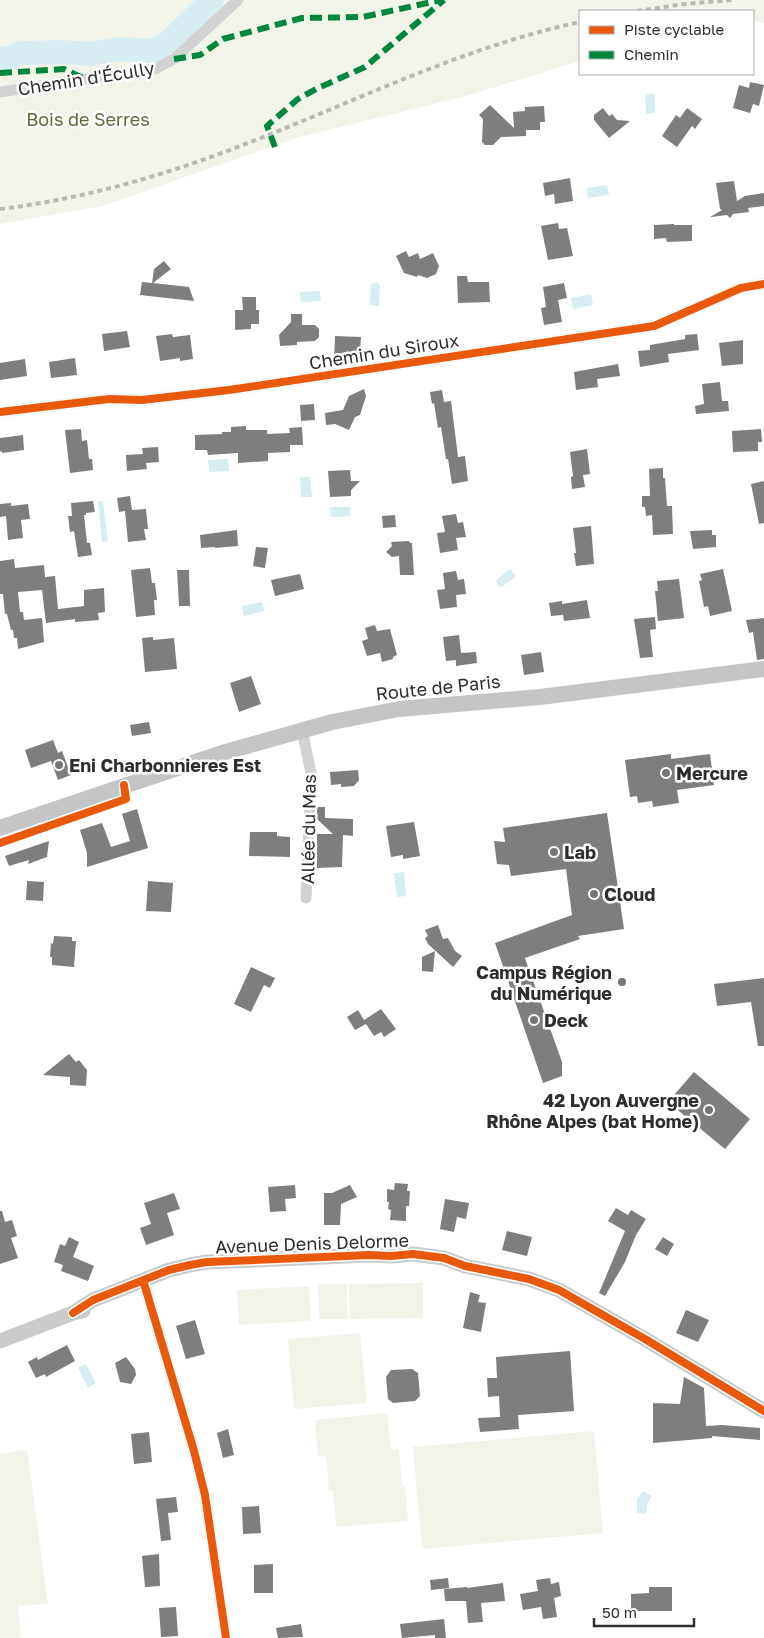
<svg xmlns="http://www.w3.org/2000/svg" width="764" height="1638" viewBox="0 0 764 1638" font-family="'Golos Text',sans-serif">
<rect width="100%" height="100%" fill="#fff"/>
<path fill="#f2f4ea" d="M0,0H764V23L753,21V11H580V61L469,95L296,138L103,206L0,224Z
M423,1283V1318L350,1319L349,1284Z
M318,1284H347V1319H319Z
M309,1286L311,1321L239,1325L237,1290Z
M360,1333L367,1403L294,1409L288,1339Z
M387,1413L391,1450L399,1449L402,1485L405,1486L408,1521L336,1527L333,1491H329L326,1456L318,1457L315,1420Z
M594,1431L603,1533L422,1549L413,1447Z
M27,1449L48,1604L18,1606L21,1638H0V1454Z"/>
<path fill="#d6eef2" d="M650,93L655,95V113L646,114L645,96Z
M607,185L609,195L588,198L587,188Z
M373,283H378L380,286L379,306L369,305L371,285Z
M320,291L321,301L301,302L300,292Z
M591,294L593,305L573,309L571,298Z
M228,459L229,471L209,472L208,460Z
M300,477H310L312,497H301Z
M98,501H103L108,541L102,542Z
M330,507H350V516L331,517Z
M510,569L516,576L502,587L498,586L496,580Z
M262,602L264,611L244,616L242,606Z
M404,872L406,896L397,897L394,873Z
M86,1364L96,1383L88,1388L78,1368Z
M643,1491L652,1496L647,1504L646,1514L637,1513V1499Z"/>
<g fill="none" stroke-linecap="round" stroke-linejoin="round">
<path stroke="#d6eef2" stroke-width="24" d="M0,58L9,59L21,53H29L60,52L91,54L118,49L153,51L169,42L212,0"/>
</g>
<path fill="#7e7e7e" d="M750,82L764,85L759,106L753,104L750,113L733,108L739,85L749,88Z
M490,105L514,128L513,112L525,111V107L544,106L545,122H540V130H526V136L501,137L493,145H485L482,142L483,119L479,115Z
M603,108L609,116L612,114L617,120L630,121L609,138L594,120V115Z
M687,108L702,119L695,129L692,126L677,147L662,136L676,115L680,118Z
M570,178L573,201L555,204L554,194L545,196L543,183Z
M734,181L737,201L745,196L764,193V206L748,208L749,212L733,214L730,218L727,215L710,217L722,210L720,209L716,183Z
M558,223L559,229L567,228L573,256L548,260L541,226Z
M674,224V225H692V241L667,242L666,238L654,239V225Z
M406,251L409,257L418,253L420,259L433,253L439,266L436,274L427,278L418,275L417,277L404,273L396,256Z
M164,261L171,269L153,283L189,287L194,301L140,295L142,282L152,283L154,269Z
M457,276H467L468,282H489L490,302L458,303Z
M564,283L567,298L558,300L562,322L544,325L541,308L546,307L543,287Z
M242,297H256V310H259V324H251V329L235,330V310H243Z
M291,314H302V325H315L319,329V337L315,341L297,342V345L280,346L279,335L291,322Z
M127,331L130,347L104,351L102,334Z
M172,334L173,337L190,335L193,359L180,361V358L160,361L156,336Z
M697,334L699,350L668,354L669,362L640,367L638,351L650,350V345L685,339V335Z
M335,336L361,337L360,352H354V356H350V360H334Z
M743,340V364L722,366L719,343Z
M75,358L77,375L51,378L49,362Z
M25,359L27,376L0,380V363Z
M618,364L620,376L597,379L598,387L576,390L574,372Z
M720,382L722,401H728L729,411L696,414L695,406L704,404L702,384Z
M364,389L366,396L360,415L355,417L349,430L335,424L326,425L325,413L343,410L349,396Z
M442,390L444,402L451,401L458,457L465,456L468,481L452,484L448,459H446L441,427L438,428L434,403L432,404L430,392Z
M314,404L315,420L301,421L300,405Z
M246,426V430H267V434L290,433L289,428L302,427L303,445H290V452L268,453V461L238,463V453L208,455L207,450H195V435L222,434V432H231V427Z
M81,429L82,441L87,440L89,459H92L93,470L70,473L65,430Z
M761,429L762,442H758V451L733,452L732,431Z
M23,435L24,450L2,453V451L0,452V438Z
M158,447L159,462L146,463L147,469L127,471L126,455L143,454L142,448Z
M587,449L590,474L583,475L585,487L572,489L571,477L573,476L570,452Z
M663,468V478H665L667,506H672L673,534L653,535L652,515L646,516L645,507H642V496H650L649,469Z
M350,470L351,481H360L351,490V496L330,497L328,471Z
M764,481V523L759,524L751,484Z
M130,496L132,510L146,509L148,529H144L146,540L128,542L125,511L119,512L117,498Z
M93,501L95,512L86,513V515H84L87,543H90L92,555L78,557L74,531L70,532L68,516H72L71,503Z
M11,503V506L28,504L30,519L21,520L23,538L8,540L6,516L0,517V504Z
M456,514L458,523L463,522L466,537L456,538L458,550L440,553L437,533L445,532L442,516Z
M395,515L396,527L383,528L382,516Z
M591,526L594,564L576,566L574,553H576L573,528Z
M237,530L238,546L215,548V547L201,548L200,535Z
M712,530V535H716V547L693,549L690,531Z
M409,541L410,543H412L414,575H400L399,556L392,557L386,552L392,546L391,542Z
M256,547L268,548L265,568L253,566Z
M14,559L15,568L44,565L45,577L55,576L58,609L84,606V590L104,588L105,612L98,613L99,620L75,622V619L46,623L42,590L18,592L20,612H23L24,620L42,618L44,642L18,649L17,638H14L13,630H11L7,614H5L3,594H0V561Z
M150,568L152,583H155L157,600H154L155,615L136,617L131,570Z
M723,569L732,611L710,616L708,606L704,607L699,581L702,580L700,574Z
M177,570H189L190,606H179Z
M456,571L458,580L464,579L466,594L456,595L457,607L440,609L437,590L445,589L443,573Z
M300,574L304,589L275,596L271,580Z
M679,579L684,618L658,621L655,591H658L657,581Z
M587,600L590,618L564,621L563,615L551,616L549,603L562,601V604Z
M655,617L656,629L650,630L653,657L640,658L634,619Z
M764,618V659L757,660L753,632L749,633L746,620Z
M375,625L377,631L390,629L397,655L393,657V659L382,662L380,653L367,656L362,641L368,639L365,628Z
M459,635L461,653L476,652L477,663L456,666V660L446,661L443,637Z
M153,637V640L174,638L177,669L145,672L142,638Z
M541,652L544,672L524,675L521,655Z
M251,676L261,704L239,712L230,683Z
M149,722L151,733L132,736L130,725Z
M53,740L58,753L62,751L71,775L58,780L51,761L31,768L25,750Z
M671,754V759L710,754L714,785L677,790L679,803L653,807L652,801L638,803L637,796L630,797L625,760Z
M358,770L359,780L354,786L341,787V784L331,785L330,772Z
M317,807H325V818L353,819V836L343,835L342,867L317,868V834H333L317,819Z
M137,809L148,848L87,867V853L80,830L102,823L111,847L130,841L122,814Z
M607,813L624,929L578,936L580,939L525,958L562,1062V1076L543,1083L495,943L572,915L566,869L511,876L509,865L497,864L494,841L505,842L503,828Z
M414,822L420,856L403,859V855L391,857L386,826Z
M250,832H277V836L290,837V857L249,856Z
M49,841L47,857L28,864L29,860L9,866L5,856Z
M27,881L44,882L43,901L26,900Z
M148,881L173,883L171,912L146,911Z
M438,925L443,939L448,938L455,951L462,956L453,967L428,944L425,938L428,936L425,930Z
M54,936L72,937V941H76L74,967L52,965V957H50L51,943L53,944Z
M435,951L433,972L422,971V957Z
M251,967L275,978L270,988L264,985L251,1012L234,1004Z
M764,978V1046H758L751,1002L717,1006L714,984Z
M381,1009L396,1029L384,1037L381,1032L374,1036L366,1024L355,1030L347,1017L358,1010L364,1020Z
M69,1054L76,1062L79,1060L87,1070L86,1086L70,1085V1077L43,1075Z
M694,1072L750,1119L725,1149L668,1102Z
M395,1183L408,1184L407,1191H410L409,1206H406V1221L390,1220L391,1210L388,1209L389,1202H387V1189L394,1190Z
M295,1185L296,1198L285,1199L286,1211L270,1212L268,1187Z
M350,1185L357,1197L341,1204L340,1225H324V1193H332Z
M174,1193L180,1209L167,1213L174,1235L146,1245L140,1228L151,1224L144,1203Z
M445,1199L469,1203L466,1219L457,1217L454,1232L440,1229Z
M616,1208L628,1215L631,1210L646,1219L636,1235L625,1262L605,1296L599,1293L625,1231L608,1221Z
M0,1211H2L5,1222L12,1220L17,1236L11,1238L18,1258L0,1264Z
M507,1231L532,1237L527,1256L502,1250Z
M69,1237L79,1242L73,1257L94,1266L88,1281L61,1271L63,1265L54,1262L60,1244L65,1246Z
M663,1237L674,1244L667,1256L655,1249Z
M470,1292L480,1295L478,1302L486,1303L481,1332L463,1328Z
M686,1310L709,1320L698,1342L676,1333Z
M195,1320L205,1354L186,1359L176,1326Z
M67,1345L75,1361L46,1377L45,1374L36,1378L28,1362L37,1357L38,1360Z
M570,1351L574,1411L518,1415L519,1429L480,1432L478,1418L500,1417L499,1396L488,1397L487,1378H497L496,1357Z
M126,1357L135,1369L136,1375L131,1384L120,1382L115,1363Z
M412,1369L418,1373L420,1396L415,1401L393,1403L388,1399L386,1377L391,1370Z
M684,1377L704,1388L706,1426L722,1425L760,1428V1440L712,1436V1438L653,1443V1403L680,1404Z
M228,1429L234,1455L223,1458L217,1433Z
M149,1432L152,1462L134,1464L131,1434Z
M176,1497L178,1512L168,1513L171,1540L161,1541L156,1499Z
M259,1506L261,1533L243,1534L242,1507Z
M159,1554L160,1586L145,1587L142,1556Z
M273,1564V1593H254V1565Z
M448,1578L449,1588L431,1590L430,1580Z
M550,1578L551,1584L559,1582L561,1596L554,1598L557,1617L543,1619L541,1607L523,1610L520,1594L538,1591L536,1580Z
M503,1583L505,1601L481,1603L483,1622L468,1623L466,1601H445L444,1589L467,1587V1588Z
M649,1587H672V1611H631V1594L649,1593Z
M176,1607L178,1636L161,1637L159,1608Z
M444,1619L446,1638H435V1635L402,1638L400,1624Z
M301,1624L303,1637L278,1638L276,1628Z"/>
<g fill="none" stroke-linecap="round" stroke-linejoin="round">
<path stroke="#d2d2d2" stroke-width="11" d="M0,92L155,69L174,59L238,0
M0,412L109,399L142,400L229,390L654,326L741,288L764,284
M302,730L311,773L306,898
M143,1280L194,1451L205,1495L226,1638"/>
<path stroke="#cbcbcb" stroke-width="15" d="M73,1313L93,1300L169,1270L190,1265L207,1262L369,1255L391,1256L413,1254L444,1258L465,1266L529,1279L559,1290L645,1339L764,1411
M0,1341L73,1313L83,1311"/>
<path stroke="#c5c5c5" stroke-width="16" d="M0,828L222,753L332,722L399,709L540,697L764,669"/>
<path stroke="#b9b9b9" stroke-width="4" stroke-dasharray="5 4" stroke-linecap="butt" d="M637,11L685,4L732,0
M0,209C75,200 148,180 219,154C339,110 454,49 580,22"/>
<path stroke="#00873e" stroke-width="6" stroke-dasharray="12 6" stroke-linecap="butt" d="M174,59L200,55L223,39L302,18L363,17L441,0
M0,73L64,69L85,79
M275,147L267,126L298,99L316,89L365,67L444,0"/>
<defs>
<path id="cycleway" d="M0,412L109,399L142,400L229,390L654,326L741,288L764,284
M0,843L126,799L124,785
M143,1280L194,1451L205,1495L226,1638
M73,1313L93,1300L169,1270L190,1265L207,1262L369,1255L391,1256L413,1254L444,1258L465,1266L529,1279L559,1290L645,1339L764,1411"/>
</defs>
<use href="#cycleway" stroke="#fff" stroke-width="11"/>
<use href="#cycleway" stroke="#e8590c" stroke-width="8"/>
</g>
<g fill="#767676" stroke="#fff" stroke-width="2">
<circle cx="59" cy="765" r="5"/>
<circle cx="666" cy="773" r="5"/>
<circle cx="554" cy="852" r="5"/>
<circle cx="594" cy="894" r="5"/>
<circle cx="622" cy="982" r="5"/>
<circle cx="534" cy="1020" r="5"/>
<circle cx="709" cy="1110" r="5"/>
</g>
<g text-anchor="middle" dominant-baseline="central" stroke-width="5" stroke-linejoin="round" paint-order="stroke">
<g font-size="18" fill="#2d2d2d" stroke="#fff">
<text transform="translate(86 78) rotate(-9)">Chemin d'Écully</text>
<text transform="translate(384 351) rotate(-9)">Chemin du Siroux</text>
<text transform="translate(438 687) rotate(-6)">Route de Paris</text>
<text transform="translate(308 829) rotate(-89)">Allée du Mas</text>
<text transform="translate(312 1243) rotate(-2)">Avenue Denis Delorme</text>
</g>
<g font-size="18" fill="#5d6a38" stroke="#fff">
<text x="88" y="119">Bois de Serres</text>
</g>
<g font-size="18" font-weight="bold" fill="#2d2d2d" stroke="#fff" text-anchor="start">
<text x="69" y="765">Eni Charbonnieres Est</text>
<text x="676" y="773">Mercure</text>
<text x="564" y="852">Lab</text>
<text x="604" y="894">Cloud</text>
<text x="612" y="972" text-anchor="end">Campus Région<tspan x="612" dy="21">du Numérique</tspan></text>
<text x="544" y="1020">Deck</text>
<text x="699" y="1100" text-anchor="end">42 Lyon Auvergne<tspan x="699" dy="21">Rhône Alpes (bat Home)</tspan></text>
</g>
</g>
<rect x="579" y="10" width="175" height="65" fill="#ffffff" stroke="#ababab"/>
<rect x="589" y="26" width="25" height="8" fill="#e8590c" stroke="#ababab"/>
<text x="624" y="35" font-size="15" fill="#2d2d2d">Piste cyclable</text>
<rect x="589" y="51" width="25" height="8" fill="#00873e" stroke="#ababab"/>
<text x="624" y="60" font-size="15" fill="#2d2d2d">Chemin</text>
<path d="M594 1618v8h100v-8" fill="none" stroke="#2d2d2d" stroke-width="2.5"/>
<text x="602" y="1618" font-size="15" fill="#2d2d2d" stroke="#ffffff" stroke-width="4" paint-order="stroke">50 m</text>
</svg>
